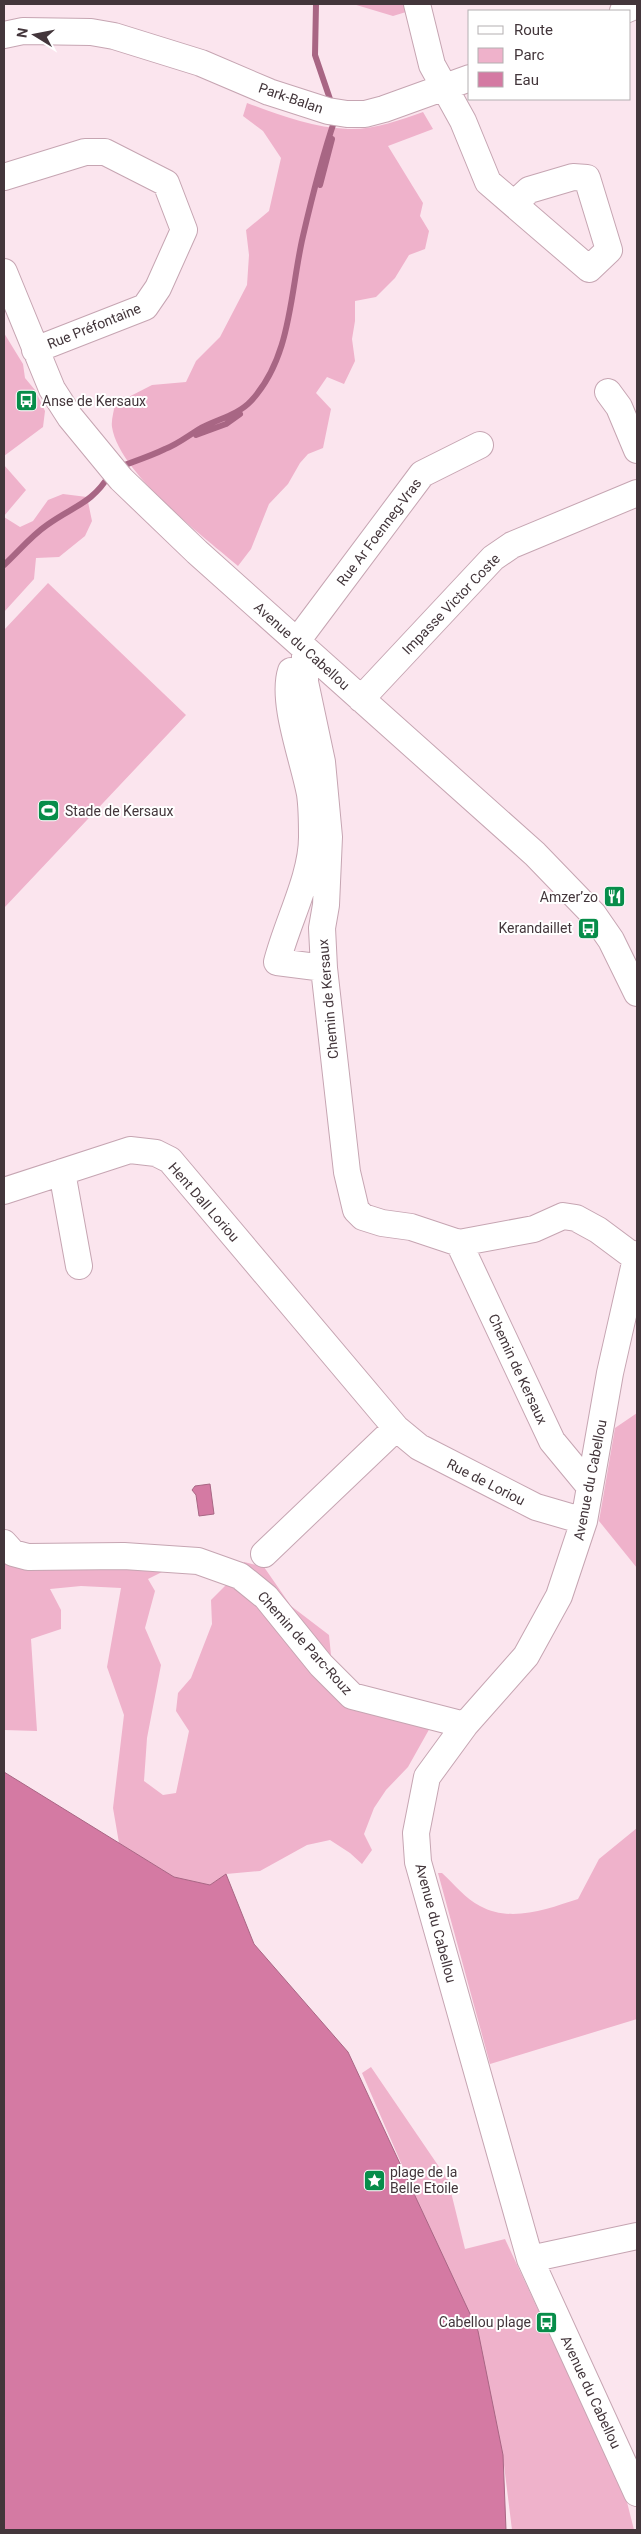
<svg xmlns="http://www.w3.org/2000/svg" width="641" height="2534" viewBox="0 0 641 2534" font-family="Roboto,sans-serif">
<rect width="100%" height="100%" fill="#fbe5ee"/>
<path fill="#efb2cb" d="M353,4H432L393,16Z
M247,103C279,115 313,128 348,129C373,130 400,120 423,112L433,129L388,146L423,203L420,216L429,231L425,249L409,255L395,278L376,297L355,301V321L352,339L355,361L344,384L327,377L316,393L331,409L323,448L308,454L300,463L288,484L269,504L251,549L238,566C203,536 119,473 112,427C111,420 114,411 115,404L152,385L186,382L196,361L220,337L247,285L249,255L246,230L269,211L281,158L263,131L243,116Z
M4,333L23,364L25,378L35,390L45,411L43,427L4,456Z
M4,465L26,490L4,516Z
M63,494L87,497L92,521L85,536L59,557L36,558L34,579L4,612V517L20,527L33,521L48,500Z
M48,583L186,715L4,908V630Z
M637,1413V1568L599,1521L615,1428Z
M4,1537L17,1544L180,1563L148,1579L155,1591L145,1628L161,1665L147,1738L144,1781L163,1795L176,1793L189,1731L176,1711L178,1693L191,1678L212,1624L211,1600L228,1583L244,1562L264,1567L291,1606L329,1635L332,1665L355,1690L431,1726L408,1767L386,1790L374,1808L364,1834L372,1850L362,1864L350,1853L330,1840L307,1845L260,1871L226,1874L210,1885L174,1877L119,1843L113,1808L124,1715L107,1667L121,1588L81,1586L50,1589L61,1610V1629L31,1639L37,1731L4,1730Z
M637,1828V2019L490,2064L438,1873H442C454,1884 466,1899 480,1906C511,1923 547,1909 578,1899L599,1859Z
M371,2067L448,2180L465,2249L505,2239L626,2498L634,2530H512L504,2465L476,2336L362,2073Z"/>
<path fill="#d47aa3" stroke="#a86684" d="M210,1484L214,1514L199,1516L196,1495L192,1490L195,1486Z
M4,1772L174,1877L210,1885L226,1874L254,1944L348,2052L478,2331L503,2455L506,2530H4Z"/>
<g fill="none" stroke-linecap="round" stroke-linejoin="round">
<path stroke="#a86684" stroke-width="6" d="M316,4L315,55L332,105
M320,185L332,139
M196,435L226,424L240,414
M119,467C135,461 151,456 165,449C178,444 189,435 201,428C218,419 238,415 251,401C292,357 290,291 303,236C312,197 322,157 335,119
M4,565C18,552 31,536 47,525C73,506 92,504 110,474"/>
<defs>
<path id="minor" d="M417,4L432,65L463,121L488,182L589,269L609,250L587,178L573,177L529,190L514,204
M623,11L637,5
M4,35L23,31L91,32L114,36L201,63L269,92L328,111L347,114H365L384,109L470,78
M4,177L85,152H105L166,183L184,230L158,288L145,307L35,350
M4,272L52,389L70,417L121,479L197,552L535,854L593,914L611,940L637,993
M608,392L619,407L637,450
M297,641L422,474L480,445
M305,649V682L322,762L329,837L326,905L322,928L324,968L347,1172L356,1210L363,1217L382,1223L411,1227L459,1243L534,1229L563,1216L576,1218L598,1230L637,1259
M291,671C281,702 304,761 310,794C312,808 312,823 312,837C312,877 287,922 277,962L324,968
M361,699L493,558L512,545L637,493
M62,1172L79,1266
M4,1191L130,1150L156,1153L170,1160L396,1428L419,1447L536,1507L584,1521
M459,1243L552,1441L590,1487
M637,1254L610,1373L584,1521L559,1596L526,1656L465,1725L427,1777L416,1833L418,1862L530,2259L637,2493
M4,1543L13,1553L28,1557L124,1556L198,1561L240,1576L266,1597L321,1665L352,1696L465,1725
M264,1554L396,1428
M530,2259L637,2236"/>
</defs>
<use href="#minor" stroke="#c6a5b2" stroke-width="28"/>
<use href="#minor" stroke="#fff" stroke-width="26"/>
</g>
<defs>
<symbol id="bus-square" viewBox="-11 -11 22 22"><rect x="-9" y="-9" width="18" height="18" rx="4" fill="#078d4a" stroke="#fff"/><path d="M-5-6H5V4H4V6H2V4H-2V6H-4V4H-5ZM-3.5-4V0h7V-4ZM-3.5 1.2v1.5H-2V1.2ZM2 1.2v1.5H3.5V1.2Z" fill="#fff"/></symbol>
<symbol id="stadium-square" viewBox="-11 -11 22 22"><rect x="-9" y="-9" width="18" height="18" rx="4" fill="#078d4a" stroke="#fff"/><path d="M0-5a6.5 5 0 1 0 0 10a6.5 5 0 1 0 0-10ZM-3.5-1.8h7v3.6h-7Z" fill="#fff"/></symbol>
<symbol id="restaurant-square" viewBox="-11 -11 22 22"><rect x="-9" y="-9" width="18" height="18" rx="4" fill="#078d4a" stroke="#fff"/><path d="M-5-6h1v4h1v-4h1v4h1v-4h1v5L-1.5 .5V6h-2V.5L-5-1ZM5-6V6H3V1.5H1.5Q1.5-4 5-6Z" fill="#fff"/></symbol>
<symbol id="sight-square" viewBox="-11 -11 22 22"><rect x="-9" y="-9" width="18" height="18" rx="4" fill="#078d4a" stroke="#fff"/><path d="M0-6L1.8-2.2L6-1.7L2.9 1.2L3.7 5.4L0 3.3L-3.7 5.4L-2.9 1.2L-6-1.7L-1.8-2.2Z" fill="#fff"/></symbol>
</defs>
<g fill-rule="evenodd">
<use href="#bus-square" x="14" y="388" width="25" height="25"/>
<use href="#stadium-square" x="36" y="798" width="25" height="25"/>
<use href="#restaurant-square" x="602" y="884" width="25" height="25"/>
<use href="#bus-square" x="576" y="916" width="25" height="25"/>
<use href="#sight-square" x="362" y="2168" width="25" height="25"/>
<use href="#bus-square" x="534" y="2310" width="25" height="25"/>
</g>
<g text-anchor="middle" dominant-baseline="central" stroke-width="4" stroke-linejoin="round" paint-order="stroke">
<g font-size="14" fill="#43363b" stroke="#fff">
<text transform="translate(291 98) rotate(19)">Park-Balan</text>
<text transform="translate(94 326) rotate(-22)">Rue Préfontaine</text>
<text transform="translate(379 532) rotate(-53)">Rue Ar Foenneg-Vras</text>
<text transform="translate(451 604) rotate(-46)">Impasse Victor Coste</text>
<text transform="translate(302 646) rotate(42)">Avenue du Cabellou</text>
<text transform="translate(328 999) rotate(-95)">Chemin de Kersaux</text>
<text transform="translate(204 1202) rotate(49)">Hent Dall Loriou</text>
<text transform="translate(518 1369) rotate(65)">Chemin de Kersaux</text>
<text transform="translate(590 1480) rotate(-79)">Avenue du Cabellou</text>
<text transform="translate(486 1482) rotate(27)">Rue de Loriou</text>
<text transform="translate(305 1643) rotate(48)">Chemin de Parc-Rouz</text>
<text transform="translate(436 1923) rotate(75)">Avenue du Cabellou</text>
<text transform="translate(591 2392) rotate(65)">Avenue du Cabellou</text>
</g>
<g font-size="14" fill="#43363b" stroke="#fff" text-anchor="start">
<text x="42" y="401">Anse de Kersaux</text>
<text x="65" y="811">Stade de Kersaux</text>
<text x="598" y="897" text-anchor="end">Amzer’zo</text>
<text x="572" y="928" text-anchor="end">Kerandaillet</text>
<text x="390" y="2172">plage de la<tspan x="390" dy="16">Belle Etoile</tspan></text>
<text x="531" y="2322" text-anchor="end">Cabellou plage</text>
</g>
</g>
<rect width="641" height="2534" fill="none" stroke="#43363b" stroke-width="10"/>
<rect x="468" y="10" width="162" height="90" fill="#ffffff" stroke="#b4afb1"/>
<rect x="478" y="26" width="25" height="8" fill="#ffffff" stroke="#b4afb1"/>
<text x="514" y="35" font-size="15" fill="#43363b">Route</text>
<rect x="478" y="48" width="25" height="15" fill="#efb2cb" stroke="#b4afb1"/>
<text x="514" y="60" font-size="15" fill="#43363b">Parc</text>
<rect x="478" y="72" width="25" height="15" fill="#d47aa3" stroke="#b4afb1"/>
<text x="514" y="85" font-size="15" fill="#43363b">Eau</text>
<g transform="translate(35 35) rotate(280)" stroke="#ffffff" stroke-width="4" paint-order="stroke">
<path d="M0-4L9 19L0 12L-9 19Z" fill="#43363b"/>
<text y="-8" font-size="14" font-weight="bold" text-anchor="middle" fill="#43363b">N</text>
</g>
</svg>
